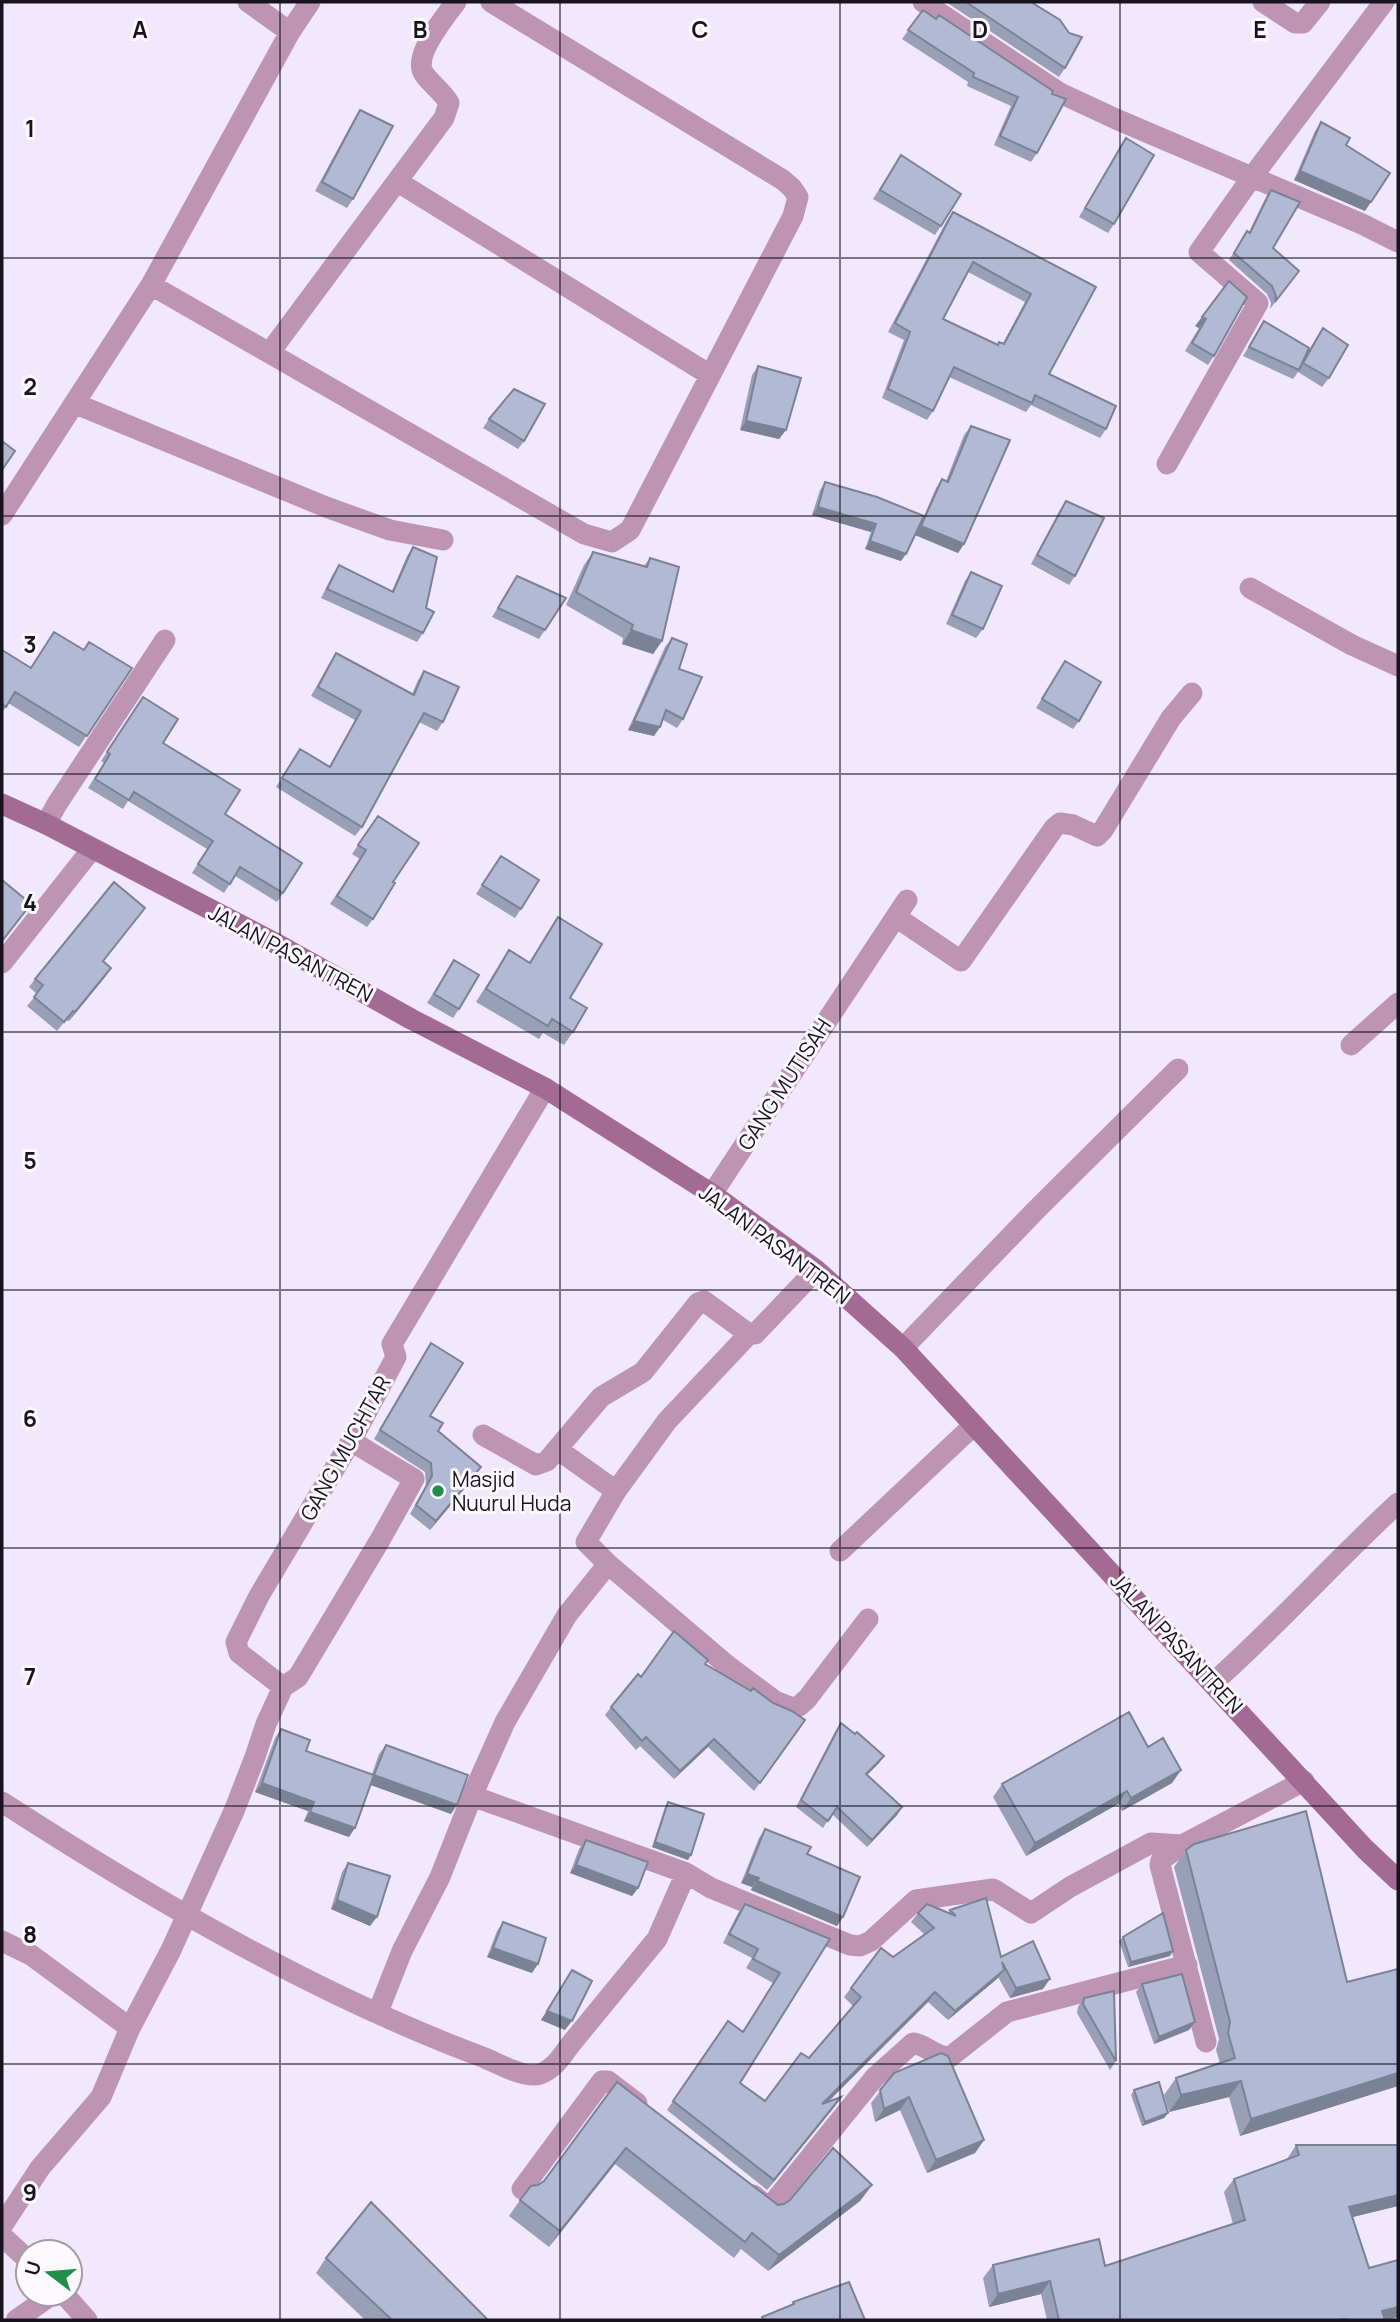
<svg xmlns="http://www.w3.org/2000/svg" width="1400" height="2322" viewBox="0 0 1400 2322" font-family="Manrope,sans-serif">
<rect width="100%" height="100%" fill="#f1e8ff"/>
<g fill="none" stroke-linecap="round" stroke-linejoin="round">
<path stroke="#bd95b3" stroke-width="21" d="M248,2L290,32
M923,2L1060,93L1116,119L1362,224L1398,242
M1263,2L1295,23H1303L1320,2
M398,182L710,375
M151,285L584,534L612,542L630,530L793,216L798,197L792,188L783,180L491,2
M270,352L444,118L449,103C442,91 432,85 424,74C412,56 445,17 456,2
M76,404L326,507L390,530L443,540
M1167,464L1258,303L1199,252L1252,177L1384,2
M2,515L151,285L290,32L310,2
M1250,588L1352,645L1398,666
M46,824L57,804L165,640
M896,917L961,961L1054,828L1060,823L1073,825L1097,836L1103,830L1171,718L1192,693
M2,963L92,849
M1351,1045L1398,1003
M712,1194L907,900
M903,1348L1036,1210L1178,1069
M483,1435L536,1465L547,1461L601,1397L643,1372L698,1303L704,1301L749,1334H755L816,1270
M557,1449L616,1491
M840,1551L974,1425
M608,1564L728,1666L775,1701L793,1708L799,1706L807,1699L868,1619
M1214,1682C1278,1625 1335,1561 1398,1503
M283,1687L239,1653L236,1642L259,1596L351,1441L396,1357L392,1344L545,1088
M472,1796L686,1873L711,1888L850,1945L860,1946L871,1941L916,1900L993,1889L1031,1913L1070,1887L1151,1843L1182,1845
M2,1802C152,1899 316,1995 485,2058C499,2064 525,2079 540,2074C554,2069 562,2056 570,2045L657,1939L686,1873
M2,1941L31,1955L130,2028
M378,2012L402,1951L440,1877L472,1796L505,1722L567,1615L608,1564L586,1542L616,1491L667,1421L749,1334
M1206,2042L1160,1865L1161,1860L1182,1845L1304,1781
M522,2189L602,2081H608L637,2103
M753,2195L769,2208L875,2077L913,2043C927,2045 936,2058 950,2057L1007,2012L1187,1965
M2,2226L40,2168L101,2097L130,2028L171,1950L234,1811L255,1757L266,1724L283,1687L298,1677L380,1540L414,1479L351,1441
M2,2236L28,2260
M64,2294L87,2320
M16,2320L53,2294"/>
<path stroke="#a36a96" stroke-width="21" d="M2,804L46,824L275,943L411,1019L545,1088L712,1194L816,1270L903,1348L1365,1849L1398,1880"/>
</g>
<path fill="#989fb7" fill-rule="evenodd" d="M946,2H1031L1065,68L1059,77Z
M923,10L1052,94L1037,153L1031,162L994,145L1011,106L967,86L968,82L902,39Z
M360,110L353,199L347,208L315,191L354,119Z
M1321,122L1346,145L1365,211L1294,180L1315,131Z
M1126,138L1114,224L1108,233L1079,217Z
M901,155L941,226L935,235L873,199Z
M1271,190L1273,248L1299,271L1270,309L1271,303L1267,294L1229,260L1247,231L1249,232L1266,197Z
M953,212L1096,287L1049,374L1106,429L1100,438L1031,405L1026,412L949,377L933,411L927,420L882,398L904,340L888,332L947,220ZM968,272L1025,302L1003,343L999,342L997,345L943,319Z
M1247,297L1214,356L1208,365L1185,351L1199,328L1195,326Z
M1264,321L1304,358L1323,328L1329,378L1322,387L1298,372L1293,379L1243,356Z
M758,366L786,430L779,439L740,430L752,375Z
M489,419L524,441L518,449L483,428Z
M971,426L964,544L958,553L915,535L901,561L865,549L871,532L812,515L820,490L825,482L924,516L936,488L942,479L946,481L964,435Z
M1066,501L1075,576L1069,585L1031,564L1060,510Z
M413,547L426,608L423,633L417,642L321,598L333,574L339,565L392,591L407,556Z
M593,552L644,566L650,558L662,641L653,654L622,644L623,638L566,605L584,565Z
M971,572L983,629L976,638L946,624L965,581Z
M517,576L566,598L539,639L492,617Z
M54,632L83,650L132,668L79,747L8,703L2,713V650L31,668Z
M672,638L679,669L683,719L677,728L663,720L660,727L654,736L628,730L665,647Z
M336,653L412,694L418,680L424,671L443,722L437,731L419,722L362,827L355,836L276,787L300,749L329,767L355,720L311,696L330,662Z
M1065,661L1079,721L1073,729L1036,708Z
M143,697L163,743L225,814L283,893L277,902L235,876L224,893L192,873L207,849L128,801L123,809L88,788L104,763L101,761Z
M378,816L393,882L373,919L367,927L330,904L360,859L352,854Z
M501,856L521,909L515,918L476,894Z
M145,908L103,961L105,977L69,1021L66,1020L57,1031L27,1006L37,994L29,987L35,979Z
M558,917L570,998L573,1032L564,1045L543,1033L539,1039L476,1002L509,950L529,963Z
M454,960L459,1009L453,1018L427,1003Z
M431,1343L430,1416L438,1431L475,1476L430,1530L410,1514L426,1485L425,1472L374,1439Z
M705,1664L805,1720L754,1791L708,1747L674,1779L640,1746L636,1750L605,1715L611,1707L641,1677Z
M841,1723L884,1756L879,1763L867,1775L902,1807L897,1815L867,1847L832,1814L823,1828L796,1807L836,1730Z
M281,1729L306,1751L372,1774L379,1754L386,1745L451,1814L371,1785L349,1837L304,1821L308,1811L255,1792L275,1738Z
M1148,1747L1181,1770L1172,1783L1122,1811L1118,1804L1026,1856L993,1797L1002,1784Z
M668,1802L688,1860L652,1847L665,1807Z
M765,1829L807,1854L843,1917L837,1926L751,1890L752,1887L741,1883L759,1838Z
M586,1840L638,1888L632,1896L570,1873L579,1849Z
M1186,1850L1347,1982L1398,1969V2086L1240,2136L1229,2097L1169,2112L1164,2095L1176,2078L1220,2063L1216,2050L1219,2039L1174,1867Z
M348,1863L370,1926L331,1909L342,1872Z
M745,1904L830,1939L740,2083L765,2101L809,2058L853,2006L844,1997L851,1988L924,1934L911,1922L918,1913H948L950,1910L1001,1957L1043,1989L1010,1998L998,1977L948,2020L928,2002L827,2102L835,2106L767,2190L667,2110L728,2021L743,2031L773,1983L746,1968L752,1958L723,1943L738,1913Z
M503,1922L532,1973L487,1957L497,1931Z
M1123,1937L1170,1956L1128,1967L1119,1941Z
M572,1970L565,2030L541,2020Z
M1142,1984L1195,2022L1189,2030L1154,2044L1136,1992Z
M1084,1998L1116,2061L1110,2070L1077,2013L1078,2007Z
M894,2073L984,2140L975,2153L927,2173L900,2110L875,2122L871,2103Z
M617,2082L778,2205L784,2204L872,2185L860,2201L768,2271L741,2249L734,2258L615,2164L549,2247L509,2216L520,2200L544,2181Z
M1134,2090L1168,2113L1164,2118L1142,2126L1131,2095Z
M1296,2145H1398V2206L1353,2217L1369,2268L1389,2320H1047L1041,2294L989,2307L983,2278L993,2265L1105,2266L1233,2224L1224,2192L1234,2179L1287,2159Z
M326,2258L488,2320H365L316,2273Z"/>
<path fill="#7c8295" d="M1300,171L1371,202L1365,211L1294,180Z
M1202,317L1206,319L1199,328L1195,326Z
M746,421L786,430L779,439L740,430Z
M818,507L876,524L871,532L812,515Z
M921,526L964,544L958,553L915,535Z
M870,541L906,554L901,561L865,549Z
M631,630L662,641L653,654L622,644Z
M634,721L660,727L654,736L628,730Z
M111,968L105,977L69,1021L75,1012Z
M481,1467L475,1476L430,1530L436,1521Z
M714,1739L708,1747L674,1779L680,1771Z
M884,1756L879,1763L861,1781L866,1774Z
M1181,1770L1172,1783L1122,1811L1131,1798Z
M374,1775L457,1805L451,1814L368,1784Z
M262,1783L314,1802L308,1811L255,1792Z
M1127,1791L1118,1804L1026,1856L1035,1843Z
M902,1807L897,1815L867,1847L872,1840Z
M310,1812L355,1828L349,1837L304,1821Z
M655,1842L691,1855L688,1860L652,1847Z
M576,1865L638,1888L632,1896L570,1873Z
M747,1874L759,1878L752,1887L741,1883Z
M757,1881L843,1917L837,1926L751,1890Z
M337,1900L377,1917L370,1926L331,1909Z
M493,1948L538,1964L532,1973L487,1957Z
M1173,1951L1170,1956L1128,1967L1131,1962Z
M1004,1970L997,1979L948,2020L955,2011Z
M1050,1979L1043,1989L1010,1998L1016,1988Z
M935,1992L928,2002L816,2114L822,2104Z
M547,2011L572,2021L565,2030L541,2020Z
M1195,2022L1189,2030L1154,2044L1159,2037Z
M1398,2073V2086L1240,2136L1251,2119Z
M1241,2081L1229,2097L1169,2112L1181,2095Z
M841,2097L835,2106L767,2190L774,2180Z
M909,2097L900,2110L875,2122L884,2109Z
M1168,2113L1164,2118L1142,2126L1145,2122Z
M984,2140L975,2153L927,2173L936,2160Z
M626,2148L615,2164L549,2247L560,2231Z
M872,2185L860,2201L768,2271L779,2255Z
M1398,2195V2206L1340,2220L1349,2207Z
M1050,2281L1041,2294L989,2307L998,2294Z
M1398,2307V2317L1389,2320H1376L1382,2311Z"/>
<path fill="#b1b9d5" stroke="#7c8295" stroke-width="2" fill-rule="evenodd" d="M966,2H1031L1060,20L1069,33L1082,37L1065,68Z
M923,10L936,19L939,15L1053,91L1052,94L1066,99L1037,153L1000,136L1018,97L973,77L974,73L908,30Z
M360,110L393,126L353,199L322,182Z
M1321,122L1350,138L1346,145L1390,173L1371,202L1300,171Z
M1126,138L1154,155L1114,224L1085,208Z
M901,155L961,194L941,226L880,190Z
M1271,190L1300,202L1273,248L1299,271L1275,302L1276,296L1272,286L1234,253L1247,231L1250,233Z
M953,212L1096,287L1049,374L1116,406L1106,429L1035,395L1032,403L954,367L933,411L888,389L910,332L895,323ZM973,262L1031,294L1004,344L999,342L998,345L943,319Z
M1229,281L1247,297L1214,356L1192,343L1206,319L1202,317Z
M1264,321L1309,348L1299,370L1249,347Z
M1323,328L1348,345L1329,378L1303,363Z
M758,366L801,378L786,430L746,421Z
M514,389L545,404L524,441L489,419Z
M971,426L1010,440L964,544L921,526L942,479L948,482Z
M2,441L15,451L2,470Z
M825,482L877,497L924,516L906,554L870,541L876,524L818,507Z
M1066,501L1104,518L1075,576L1037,555Z
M413,547L437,557L426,608L434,612L423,633L327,589L339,565L393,592Z
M593,552L647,567L650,558L679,567L662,641L631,630L633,625L576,592Z
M971,572L1002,586L983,629L952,615Z
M517,576L566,598L545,630L498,608Z
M54,632L84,650L89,642L132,668L87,736L15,692L6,707L2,704V650L31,668Z
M672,638L687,644L679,669L702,677L683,719L666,710L660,727L634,721Z
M336,653L414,695L424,671L459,687L443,722L424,713L362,827L282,778L300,749L330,767L361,711L318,687Z
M1065,661L1101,682L1079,721L1042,699Z
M143,697L178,719L163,743L240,790L225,814L302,863L283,893L240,867L230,884L198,864L213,841L134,792L129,800L95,779L110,754L107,752Z
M378,816L419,843L393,882L395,883L373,919L337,896L366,850L358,845Z
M501,856L539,880L521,909L482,885Z
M2,880L31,904L2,941Z
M114,882L145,908L103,961L111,968L75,1012L73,1011L64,1022L34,997L43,985L35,979Z
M558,917L602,944L570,998L587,1008L573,1032L552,1019L548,1026L486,989L509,950L530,963Z
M454,960L479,975L459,1009L434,994Z
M431,1343L463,1363L430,1416L443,1423L438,1431L481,1467L436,1521L416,1505L432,1476L431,1463L380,1430Z
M674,1631L708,1660L705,1664L751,1691L753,1688L773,1703L792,1711L805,1720L760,1783L714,1739L680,1771L646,1737L642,1741L611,1707L638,1674L641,1677Z
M1129,1712L1148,1747L1163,1738L1181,1770L1131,1798L1127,1791L1035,1843L1002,1784Z
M841,1723L855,1734L857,1732L884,1756L866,1774L902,1807L872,1840L837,1807L828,1821L801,1800Z
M281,1729L310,1740L306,1751L374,1775L355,1828L310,1812L314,1802L262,1783Z
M386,1745L468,1775L457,1805L374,1775Z
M668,1802L704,1814L691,1855L655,1842Z
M1306,1811L1347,1982L1398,1969V2073L1251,2119L1241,2081L1181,2095L1176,2078L1235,2058L1228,2033L1230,2022L1186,1850L1194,1844Z
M765,1829L811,1847L807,1854L860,1877L843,1917L757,1881L759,1878L747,1874Z
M586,1840L648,1862L638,1888L576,1865Z
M348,1863L390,1876L377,1917L337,1900Z
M986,1898L1001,1957L1033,1941L1050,1979L1016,1988L1002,1962L1004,1970L955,2011L935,1992L822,2104L841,2097L774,2180L673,2101L728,2021L743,2032L780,1973L753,1959L758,1949L729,1934L745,1904L830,1939L740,2083L765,2101L801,2053L809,2058L861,1997L851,1988L881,1948L893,1957L934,1928L918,1913L927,1904L956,1916L950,1910Z
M1163,1913L1173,1951L1131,1962L1123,1937Z
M503,1922L546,1938L538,1964L493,1948Z
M572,1970L592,1981L572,2021L547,2011Z
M1182,1974L1195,2022L1159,2037L1142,1984Z
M1114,1991L1116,2061L1083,2004L1084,1998Z
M941,2053L948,2056L984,2140L936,2160L909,2097L884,2109L880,2090L894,2073Z
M617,2082L778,2205L784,2204L790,2200L833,2148L872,2185L779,2255L752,2233L745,2242L626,2148L560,2231L520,2200L531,2186L538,2185L544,2181Z
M1159,2082L1168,2113L1145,2122L1134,2090Z
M1296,2145H1398V2195L1349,2207L1369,2268L1398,2260V2307L1382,2311L1385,2320H1347L1346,2319L1340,2320H1059L1050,2281L998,2294L993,2265L1099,2239L1105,2266L1245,2220L1234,2179L1299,2155Z
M371,2202L488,2320H392L326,2258Z
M849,2282L865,2320H763L762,2317L794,2304L793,2302Z"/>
<path fill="none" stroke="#18141e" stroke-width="2" stroke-opacity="0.55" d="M280,2V2320M560,2V2320M840,2V2320M1120,2V2320M2,258H1398M2,516H1398M2,774H1398M2,1032H1398M2,1290H1398M2,1548H1398M2,1806H1398M2,2064H1398"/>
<circle fill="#208f47" stroke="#fbf8fe" stroke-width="2.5" cx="438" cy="1491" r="7"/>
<g text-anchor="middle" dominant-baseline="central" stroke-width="6" stroke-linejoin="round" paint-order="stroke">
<g font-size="21" fill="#18141e" stroke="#fbf8fe">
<text transform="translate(291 953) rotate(28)">JALAN PASANTREN</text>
<text transform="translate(784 1084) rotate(-57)">GANG MUTISAH</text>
<text transform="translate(775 1244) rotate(37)">JALAN PASANTREN</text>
<text transform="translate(345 1448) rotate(-61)">GANG MUCHTAR</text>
<text transform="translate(1177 1643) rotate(47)">JALAN PASANTREN</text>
</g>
<g font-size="21" fill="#18141e" stroke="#fbf8fe" text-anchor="start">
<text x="452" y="1479">Masjid<tspan x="452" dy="24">Nuurul Huda</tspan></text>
</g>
</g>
<g font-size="23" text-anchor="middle" font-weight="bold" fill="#18141e" stroke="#fbf8fe" stroke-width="6" stroke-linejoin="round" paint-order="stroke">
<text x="140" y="38">A</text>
<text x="420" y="38">B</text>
<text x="700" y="38">C</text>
<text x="980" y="38">D</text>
<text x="1260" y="38">E</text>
<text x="30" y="137">1</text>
<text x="30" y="395">2</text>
<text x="30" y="653">3</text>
<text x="30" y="911">4</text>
<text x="30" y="1169">5</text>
<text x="30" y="1427">6</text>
<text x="30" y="1685">7</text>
<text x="30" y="1943">8</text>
<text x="30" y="2201">9</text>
</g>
<rect width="1400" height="2322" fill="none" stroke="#18141e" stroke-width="7"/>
<g transform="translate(49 2273) rotate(286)"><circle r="33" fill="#fbf8fe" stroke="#a09da4" stroke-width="2"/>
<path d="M0-5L12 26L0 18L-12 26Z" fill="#208f47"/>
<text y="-10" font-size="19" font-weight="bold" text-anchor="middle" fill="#18141e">U</text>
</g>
</svg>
